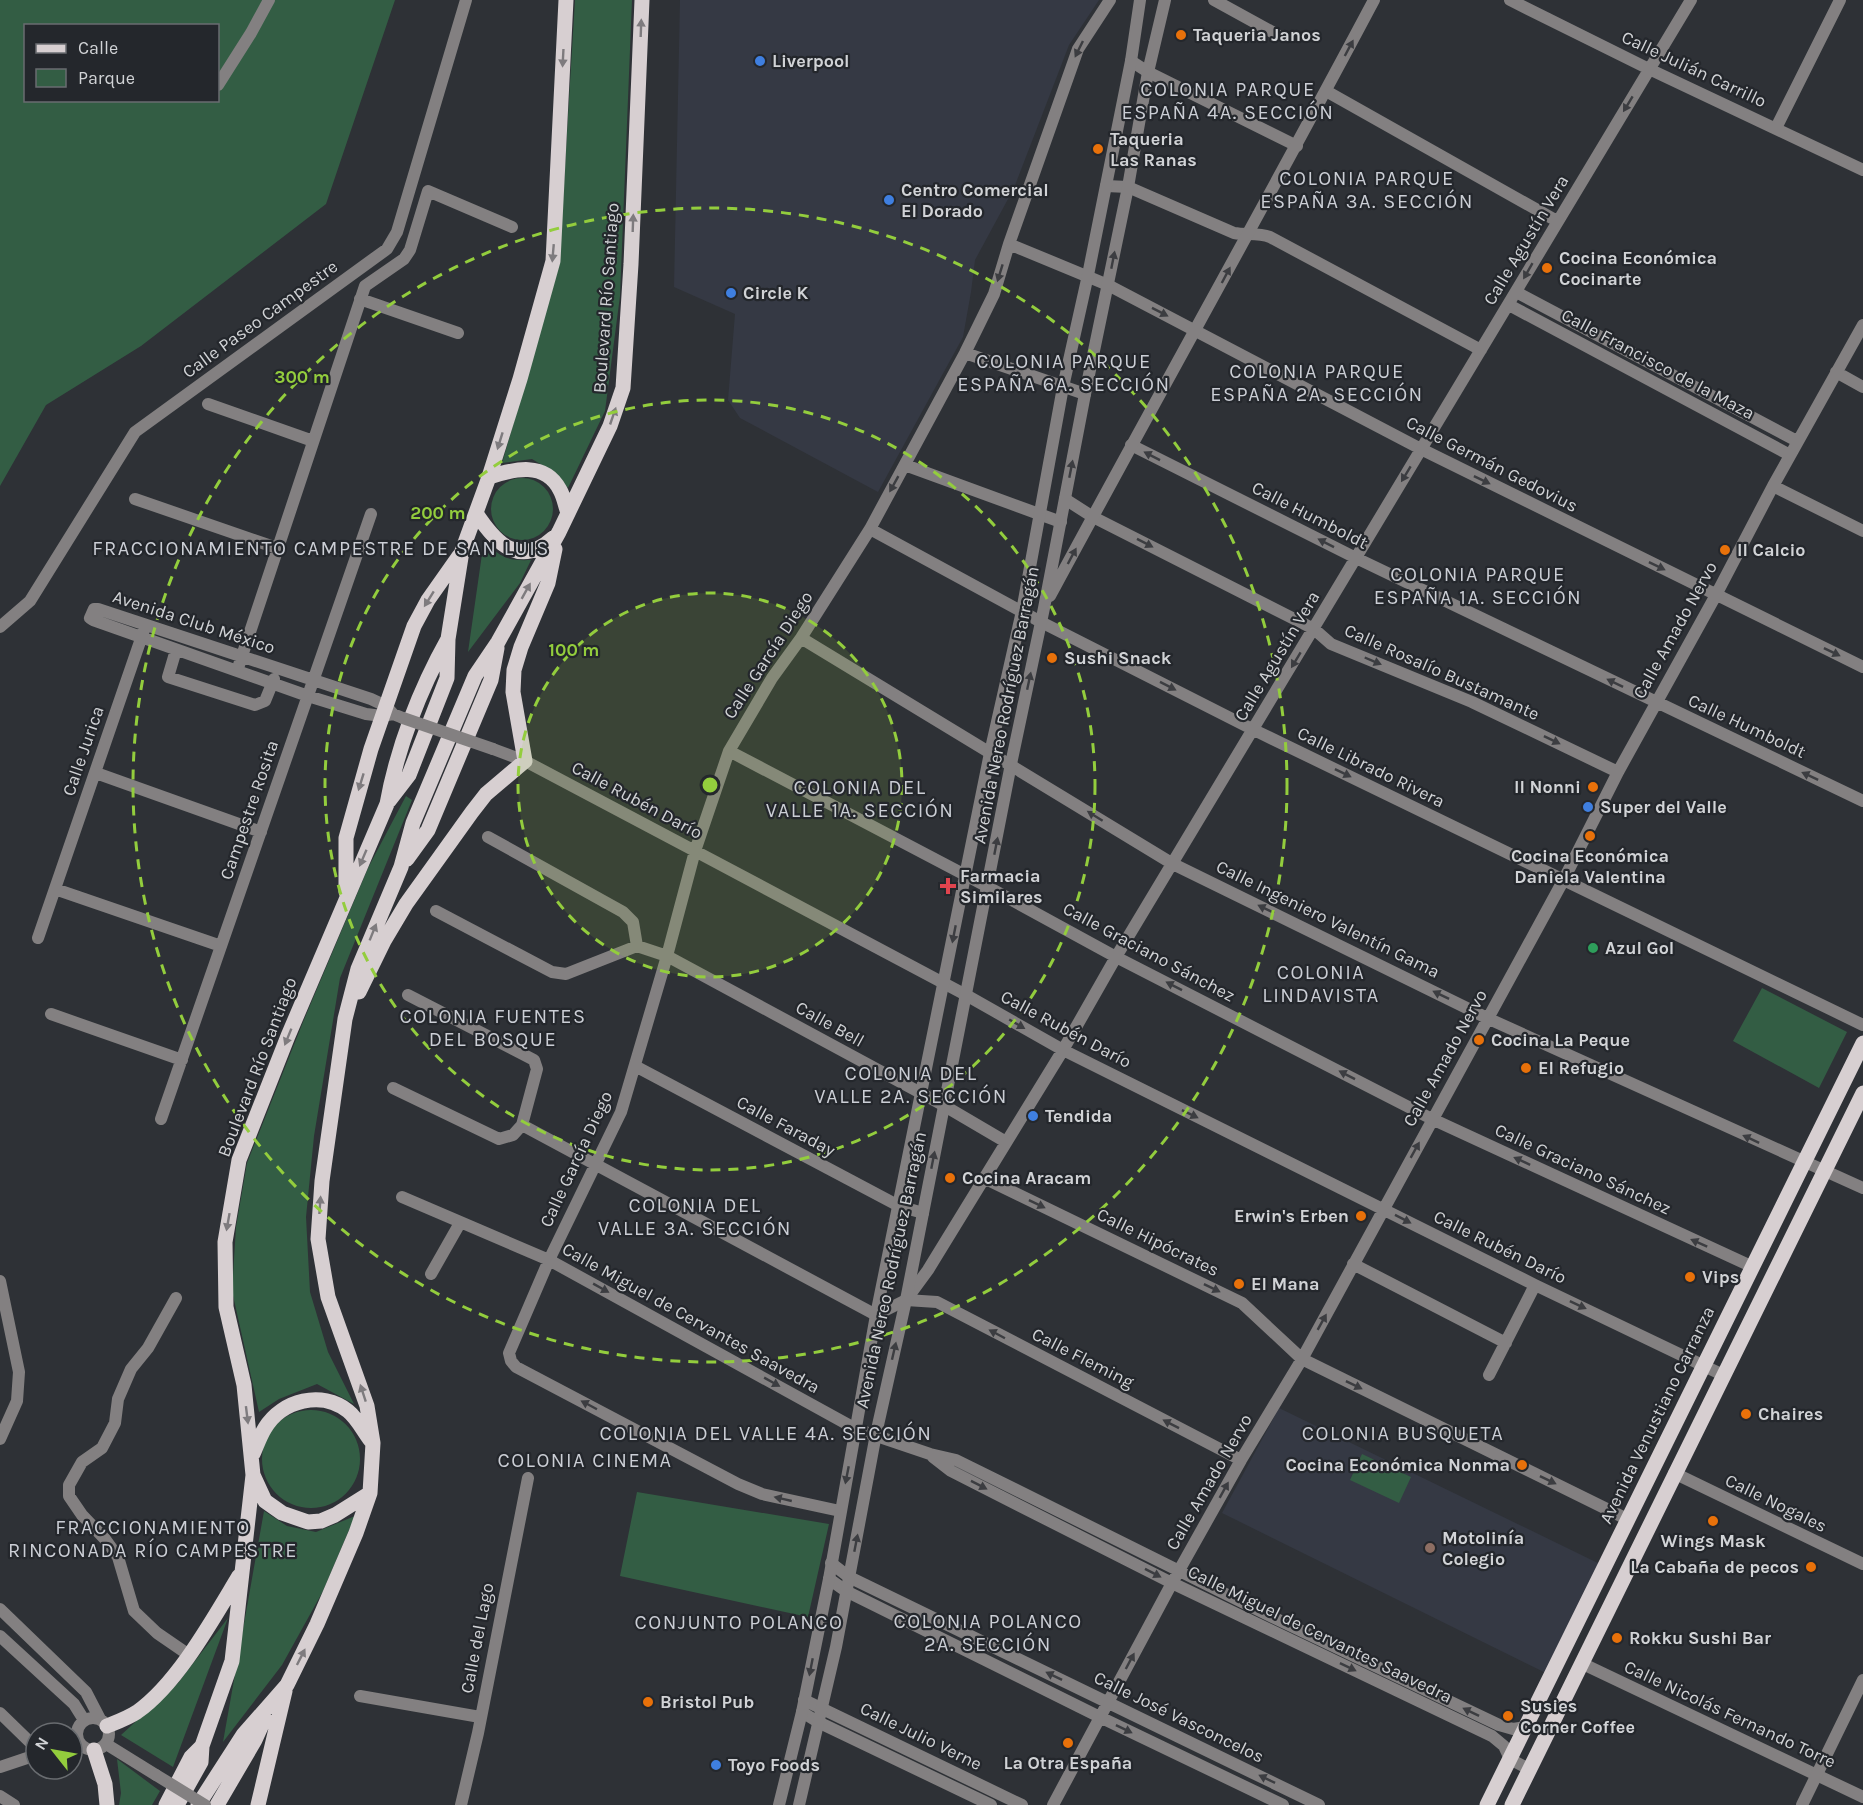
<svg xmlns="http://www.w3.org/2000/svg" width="1863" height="1805" viewBox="0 0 1863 1805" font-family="Karla,sans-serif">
<rect width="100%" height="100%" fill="#2e3136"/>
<path fill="#353944" d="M680,0H1099L1069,45L1014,188L975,260L971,292L963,337L878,492L740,418L728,400L735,314L674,287Z
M1279,1408L1604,1566L1550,1675L1222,1513Z"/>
<path fill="#335d44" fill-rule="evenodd" d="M0,0H395L326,204L141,346L46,405L0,486ZM26,26H218V100H26Z
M575,0H632L620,296L605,411L568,488L557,474L532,459L502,463L559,266Z
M491 509a31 31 0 1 1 62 0a31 31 0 1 1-62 0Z
M484,540C500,557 506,561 531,560L520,583L468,652Z
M406,796L412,800L340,978L314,1136L306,1217L310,1292L328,1352L354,1404L317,1384L279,1399L259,1412L232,1291L236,1227L247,1163L303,1022L368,868Z
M1762,988L1847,1032L1819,1088L1733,1041Z
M262 1459a49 49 0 1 1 98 0a49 49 0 1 1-98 0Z
M1362,1454L1411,1477L1399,1503L1350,1480Z
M637,1492L829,1524L808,1617L620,1576Z
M264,1511L287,1526L316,1532L355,1516L323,1591L282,1665L223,1742Z
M228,1618L173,1767L121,1735L178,1683Z
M117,1759L160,1791L152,1805H119L121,1793Z"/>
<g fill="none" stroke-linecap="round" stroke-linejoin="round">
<path stroke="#838081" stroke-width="12" d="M1214,0L1276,34
M1510,0L1649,69L1863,170
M1131,61L1148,72L1297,146
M218,85L251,33L269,0
M1326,91L1557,221
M1776,128L1840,0
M1106,186L1128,187L1234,233C1246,235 1258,233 1270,237L1481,350
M1009,244L1108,285L1421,449L1863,667
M1516,292L1797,441
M360,299L458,333
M1509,305L1790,455
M965,353L1085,394
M1836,372L1863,387
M208,404L313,441
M1131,445L1356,558L1863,801
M905,465L1061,522
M1773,486L1863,531
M135,499L277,548
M1065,499L1093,517L1314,629L1331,644L1472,702L1618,772
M870,529L1041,622L1254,730L1863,1025
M0,627L30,601L135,432L387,249L397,232L466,0
M801,638L1173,864L1487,1018L1863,1188
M176,650L168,677L255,705L265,701L274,679
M239,665L365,286L404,259L410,250L428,191L512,227
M393,714L382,716L366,714L308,696L93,620L90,618L94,609H98L371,699L386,706L393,714L403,718
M493,749L525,761L695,851L966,995L1063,1050L1535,1285L1723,1375
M729,751L988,887L1116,957L1432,1119L1753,1267
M96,773L261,832
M488,837L623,912L633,922L637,946
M55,889L221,946
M436,911L552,972L566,974L637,946L667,956L943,1105L1006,1142
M38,938L144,630
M51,1014L182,1060
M635,1066L899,1206L923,1213
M393,1088L499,1139L513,1135L522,1125L537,1069L534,1060L408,995
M161,1119L371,514
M522,1125L876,1315L906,1300L928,1270L1063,1050L1116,957L1691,0
M984,1178L1242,1303L1302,1359L1627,1519
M402,1197L549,1260L856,1429L930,1454L956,1460L1264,1613L1499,1725L1513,1729L1526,1727
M1353,1264L1506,1343
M431,1274L460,1223
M0,1281L19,1372L17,1401L0,1439
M176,1298L148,1348L131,1369L118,1399L115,1423L102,1448L82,1462L69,1485V1496L82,1515L105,1539L118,1557L134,1611L157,1633L189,1655
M906,1300L937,1302L1241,1460
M1489,1375L1535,1285
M933,1457L951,1471L1172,1583L1492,1736L1504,1746L1510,1759L1529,1769
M1674,1473L1863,1564
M840,1511L762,1494L738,1484L516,1367L511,1361L509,1353L549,1260L621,1112L667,956L695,851L729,751L772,678L801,638L870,529L965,353L994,294L1009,244L1078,49L1110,0
M831,1563L849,1577L1319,1805
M829,1579L846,1591L1100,1717L1283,1805
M0,1609L86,1692L100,1719
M0,1636L74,1704L84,1720
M1581,1663L1863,1797
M360,1696L480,1717
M804,1700L1022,1805
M802,1712L818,1722L991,1805
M0,1713L36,1748
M77 1734a16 16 0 1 1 32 0a16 16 0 1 1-32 0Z
M106,1744L156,1775
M0,1767L36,1755
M0,1796L14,1805
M461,1805L478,1733L528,1478
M1053,1805L1172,1583L1241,1460L1302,1359L1563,881L1618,772L1716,595L1773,486L1863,325"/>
<path stroke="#838081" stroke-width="12" d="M1050,596C1157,397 1268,200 1374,0
M779,1805L802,1712L829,1579L876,1315L990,753L1022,611L1063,387L1088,275L1131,61L1140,0
M799,1805L836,1647L876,1434L906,1300L1011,764L1044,608L1085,394L1128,187L1148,72L1165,0
M1802,1805L1863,1680"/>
<path stroke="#d7cfd1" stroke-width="15" d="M489,477C514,469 545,461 560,490C564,497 565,505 568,513
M476,513C495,542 519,569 553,538
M389,801L409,775L447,678L448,639L462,551L489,477L520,379L553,261L566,0
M407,859L428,830L491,680L497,648
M346,892V838L371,749L414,626L428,600L459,556
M359,992L384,941L406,904L472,812L486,794L525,761L513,692L514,670L521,647L548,583L555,549
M253,1454C257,1445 260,1436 265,1428C282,1400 322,1390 348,1411C357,1418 364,1432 371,1441
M253,1475L265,1501L282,1513L308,1522L321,1521L335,1515L370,1493
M107,1726C117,1722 128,1718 137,1712C178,1683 213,1619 239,1576
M94,1750L105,1784L107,1805
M166,1805L191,1757L202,1746
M177,1805L201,1762L202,1746L232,1661L253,1475L244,1385L226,1307L225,1242L239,1160L288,1036L387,804C397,748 420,689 448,639
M198,1805L243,1735L287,1685L317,1624L356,1533L370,1493L373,1443L367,1406L328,1297L318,1239L322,1181L345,1019L358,969L401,867L413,823L475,676L498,642L559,532L610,426L623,388L631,264L642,0
M217,1805L255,1740L265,1718
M258,1805L285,1691
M1487,1805L1863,1043
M1512,1805L1863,1093"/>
<path stroke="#838081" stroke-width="12" d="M403,718L493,749
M156,1775L205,1805"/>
</g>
<defs><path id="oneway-solid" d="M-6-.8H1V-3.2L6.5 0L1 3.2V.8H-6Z" transform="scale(1.5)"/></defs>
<g fill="#7e7b7e">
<use href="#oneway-solid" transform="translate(641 28) rotate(-88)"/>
<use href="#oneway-solid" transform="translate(563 58) rotate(93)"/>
<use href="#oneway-solid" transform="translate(633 223) rotate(-88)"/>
<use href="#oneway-solid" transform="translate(553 253) rotate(95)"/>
<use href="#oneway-solid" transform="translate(613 416) rotate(-71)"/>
<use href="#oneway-solid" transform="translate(500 441) rotate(107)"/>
<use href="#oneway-solid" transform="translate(526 591) rotate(-61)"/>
<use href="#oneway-solid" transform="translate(429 599) rotate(122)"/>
<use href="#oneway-solid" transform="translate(361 782) rotate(107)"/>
<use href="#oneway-solid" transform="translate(363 858) rotate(113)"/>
<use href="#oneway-solid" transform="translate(373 932) rotate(-68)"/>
<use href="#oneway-solid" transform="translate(288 1037) rotate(112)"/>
<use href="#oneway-solid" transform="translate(320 1205) rotate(-86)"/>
<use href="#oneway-solid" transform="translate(228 1222) rotate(100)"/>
<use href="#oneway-solid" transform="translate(363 1393) rotate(-108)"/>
<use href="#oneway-solid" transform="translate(247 1415) rotate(83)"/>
<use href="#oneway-solid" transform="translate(301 1657) rotate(-63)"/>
</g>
<g fill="#3c3d41">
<use href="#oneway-solid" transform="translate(1349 48) rotate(-62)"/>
<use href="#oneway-solid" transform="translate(1079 49) rotate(116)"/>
<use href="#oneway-solid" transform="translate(1628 104) rotate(121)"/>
<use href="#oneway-solid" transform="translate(1113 260) rotate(-79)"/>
<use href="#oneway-solid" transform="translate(1528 271) rotate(120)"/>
<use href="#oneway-solid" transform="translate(1000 273) rotate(107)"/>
<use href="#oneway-solid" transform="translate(1226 275) rotate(-62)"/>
<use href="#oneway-solid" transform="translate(1160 312) rotate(27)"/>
<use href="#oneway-solid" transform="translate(1152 456) rotate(-153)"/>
<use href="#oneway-solid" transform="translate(1071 469) rotate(-79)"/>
<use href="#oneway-solid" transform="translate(1406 474) rotate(121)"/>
<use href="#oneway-solid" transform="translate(1482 480) rotate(26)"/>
<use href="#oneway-solid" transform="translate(894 484) rotate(119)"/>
<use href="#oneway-solid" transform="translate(1145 543) rotate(27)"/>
<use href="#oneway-solid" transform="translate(1326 543) rotate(-153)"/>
<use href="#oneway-solid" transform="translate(1072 556) rotate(-62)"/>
<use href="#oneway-solid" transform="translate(1657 566) rotate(26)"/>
<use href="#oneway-solid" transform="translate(1832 652) rotate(26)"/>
<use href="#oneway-solid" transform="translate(1296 660) rotate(121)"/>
<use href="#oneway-solid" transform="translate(1373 661) rotate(23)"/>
<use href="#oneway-solid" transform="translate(1029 681) rotate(-78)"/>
<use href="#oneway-solid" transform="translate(1615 683) rotate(-154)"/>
<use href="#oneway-solid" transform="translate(1168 686) rotate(27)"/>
<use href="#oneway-solid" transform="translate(1552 740) rotate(26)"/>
<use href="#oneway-solid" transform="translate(1343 773) rotate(26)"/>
<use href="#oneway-solid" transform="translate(1810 776) rotate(-155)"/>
<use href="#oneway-solid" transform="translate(1095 816) rotate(-148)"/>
<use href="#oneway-solid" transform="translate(996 846) rotate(-79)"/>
<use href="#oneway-solid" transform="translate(1266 909) rotate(-154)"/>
<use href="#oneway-solid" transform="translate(954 934) rotate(101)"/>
<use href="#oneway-solid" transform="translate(1174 986) rotate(-153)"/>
<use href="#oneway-solid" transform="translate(1441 995) rotate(-154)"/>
<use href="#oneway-solid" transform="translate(1017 1024) rotate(30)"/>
<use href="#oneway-solid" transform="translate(1347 1075) rotate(-153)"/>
<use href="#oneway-solid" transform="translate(1190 1114) rotate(26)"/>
<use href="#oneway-solid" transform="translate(1751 1139) rotate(-155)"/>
<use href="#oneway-solid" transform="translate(1415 1150) rotate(-61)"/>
<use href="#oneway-solid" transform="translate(933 1160) rotate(-79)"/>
<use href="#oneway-solid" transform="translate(1522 1161) rotate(-155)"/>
<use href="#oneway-solid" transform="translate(1037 1204) rotate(26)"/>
<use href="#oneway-solid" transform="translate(1403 1219) rotate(27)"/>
<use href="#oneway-solid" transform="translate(1699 1243) rotate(-156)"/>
<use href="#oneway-solid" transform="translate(601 1288) rotate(29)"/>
<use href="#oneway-solid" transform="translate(1212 1288) rotate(26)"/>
<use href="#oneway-solid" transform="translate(1578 1305) rotate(25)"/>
<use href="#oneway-solid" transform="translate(1322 1322) rotate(-61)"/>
<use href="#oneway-solid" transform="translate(997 1334) rotate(-152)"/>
<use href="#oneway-solid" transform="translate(894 1351) rotate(-77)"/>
<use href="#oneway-solid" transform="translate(772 1382) rotate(29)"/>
<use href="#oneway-solid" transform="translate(1354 1385) rotate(26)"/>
<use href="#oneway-solid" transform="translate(589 1405) rotate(-152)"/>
<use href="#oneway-solid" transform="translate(1171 1424) rotate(-153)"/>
<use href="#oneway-solid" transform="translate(847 1475) rotate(101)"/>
<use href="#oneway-solid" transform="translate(1548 1480) rotate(26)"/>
<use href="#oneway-solid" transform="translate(979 1485) rotate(27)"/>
<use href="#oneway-solid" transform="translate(1224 1490) rotate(-61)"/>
<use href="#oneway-solid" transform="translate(783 1499) rotate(-167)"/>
<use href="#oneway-solid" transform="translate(856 1543) rotate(-79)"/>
<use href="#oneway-solid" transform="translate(1153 1573) rotate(27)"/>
<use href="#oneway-solid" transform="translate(1130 1661) rotate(-62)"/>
<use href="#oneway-solid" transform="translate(811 1667) rotate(101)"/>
<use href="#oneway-solid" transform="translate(1348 1667) rotate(26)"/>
<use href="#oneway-solid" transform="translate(1054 1676) rotate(-154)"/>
<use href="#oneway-solid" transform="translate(1471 1712) rotate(-154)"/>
<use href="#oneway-solid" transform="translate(1124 1729) rotate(26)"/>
<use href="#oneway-solid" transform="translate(1267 1779) rotate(-154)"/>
</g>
<circle cx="710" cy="785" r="192" fill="#93cd3d" fill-opacity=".12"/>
<g fill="none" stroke="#93cd3d" stroke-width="3" stroke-dasharray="10 8">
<circle cx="710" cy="785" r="192"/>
<circle cx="710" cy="785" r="385"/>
<circle cx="710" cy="785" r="577"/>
</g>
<g fill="#e8710a" stroke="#24272c" stroke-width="2">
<circle cx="1181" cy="35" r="6"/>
<circle cx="1098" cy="149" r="6"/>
<circle cx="1547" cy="268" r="6"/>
<circle cx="1725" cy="550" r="6"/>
<circle cx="1052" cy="658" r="6"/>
<circle cx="1593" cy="787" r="6"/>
<circle cx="1590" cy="836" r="6"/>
<circle cx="1479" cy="1040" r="6"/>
<circle cx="1526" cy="1068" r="6"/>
<circle cx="950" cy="1178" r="6"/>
<circle cx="1361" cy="1216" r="6"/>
<circle cx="1690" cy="1277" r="6"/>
<circle cx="1239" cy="1284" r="6"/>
<circle cx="1746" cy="1414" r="6"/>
<circle cx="1522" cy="1465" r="6"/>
<circle cx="1713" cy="1521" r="6"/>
<circle cx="1811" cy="1567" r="6"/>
<circle cx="1617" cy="1638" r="6"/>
<circle cx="648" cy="1702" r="6"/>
<circle cx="1508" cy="1716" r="6"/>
<circle cx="1068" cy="1743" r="6"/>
</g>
<g fill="#3f7fe0" stroke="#24272c" stroke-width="2">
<circle cx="760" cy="61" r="6"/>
<circle cx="889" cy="200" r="6"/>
<circle cx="731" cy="293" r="6"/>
<circle cx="1588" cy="807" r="6"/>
<circle cx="1033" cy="1116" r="6"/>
<circle cx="716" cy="1765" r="6"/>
</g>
<path fill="#e0444e" stroke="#24272c" stroke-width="2" d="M945 877h6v6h6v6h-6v6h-6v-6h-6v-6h6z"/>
<circle fill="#2e9e5b" stroke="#24272c" stroke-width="2" cx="1593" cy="948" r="6"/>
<circle fill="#8d6e63" stroke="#24272c" stroke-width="2" cx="1430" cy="1548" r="6"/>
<g text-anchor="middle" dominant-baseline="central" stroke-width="4.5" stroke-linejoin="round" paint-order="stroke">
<g font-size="18" font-weight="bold" fill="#d1d3d6" stroke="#24272c" text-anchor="start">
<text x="1193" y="35">Taqueria Janos</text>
<text x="772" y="61">Liverpool</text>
<text x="1110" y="139">Taqueria<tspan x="1110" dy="21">Las Ranas</tspan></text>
<text x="901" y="190">Centro Comercial<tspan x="901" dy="21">El Dorado</tspan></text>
<text x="1559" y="258">Cocina Económica<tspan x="1559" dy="21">Cocinarte</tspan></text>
<text x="743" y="293">Circle K</text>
<text x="1737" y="550">Il Calcio</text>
<text x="1064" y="658">Sushi Snack</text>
<text x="1581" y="787" text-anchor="end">Il Nonni</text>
<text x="1600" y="807">Super del Valle</text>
<text x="1590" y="856" text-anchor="middle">Cocina Económica<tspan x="1590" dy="21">Daniela Valentina</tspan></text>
<text x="960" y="876">Farmacia<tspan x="960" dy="21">Similares</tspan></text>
<text x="1605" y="948">Azul Gol</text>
<text x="1491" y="1040">Cocina La Peque</text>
<text x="1538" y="1068">El Refugio</text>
<text x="1045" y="1116">Tendida</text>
<text x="962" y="1178">Cocina Aracam</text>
<text x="1349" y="1216" text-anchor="end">Erwin's Erben</text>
<text x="1702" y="1277">Vips</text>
<text x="1251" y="1284">El Mana</text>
<text x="1758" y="1414">Chaires</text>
<text x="1510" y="1465" text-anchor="end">Cocina Económica Nonma</text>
<text x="1442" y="1538">Motolinía<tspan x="1442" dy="21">Colegio</tspan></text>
<text x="1713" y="1541" text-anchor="middle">Wings Mask</text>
<text x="1799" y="1567" text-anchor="end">La Cabaña de pecos</text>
<text x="1629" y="1638">Rokku Sushi Bar</text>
<text x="660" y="1702">Bristol Pub</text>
<text x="1520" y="1706">Susies<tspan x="1520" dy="21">Corner Coffee</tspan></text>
<text x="1068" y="1763" text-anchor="middle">La Otra España</text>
<text x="728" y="1765">Toyo Foods</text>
</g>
<g font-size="18" fill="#d1d3d6" stroke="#24272c">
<text transform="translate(1694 69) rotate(25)">Calle Julián Carrillo</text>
<text transform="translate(1526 240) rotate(-59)">Calle Agustín Vera</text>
<text transform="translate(606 298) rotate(-86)">Boulevard Río Santiago</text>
<text transform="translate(260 319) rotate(-36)">Calle Paseo Campestre</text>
<text transform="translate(1658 364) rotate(28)">Calle Francisco de la Maza</text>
<text transform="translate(1492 464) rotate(27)">Calle Germán Gedovius</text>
<text transform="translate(1310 515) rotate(27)">Calle Humboldt</text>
<text transform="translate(194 622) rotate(18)">Avenida Club México</text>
<text transform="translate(1675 630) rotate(-61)">Calle Amado Nervo</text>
<text transform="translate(768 655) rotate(-57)">Calle García Diego</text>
<text transform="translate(1277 656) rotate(-59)">Calle Agustín Vera</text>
<text transform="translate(1442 672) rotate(24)">Calle Rosalío Bustamante</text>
<text transform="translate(1006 705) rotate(-79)">Avenida Nereo Rodríguez Barragán</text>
<text transform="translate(1747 726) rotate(25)">Calle Humboldt</text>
<text transform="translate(83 751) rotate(-71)">Calle Jurica</text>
<text transform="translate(1371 767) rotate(26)">Calle Librado Rivera</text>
<text transform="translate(637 800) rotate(28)">Calle Rubén Darío</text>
<text transform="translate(249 810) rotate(-71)">Campestre Rosita</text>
<text transform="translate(1328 919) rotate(26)">Calle Ingeniero Valentín Gama</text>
<text transform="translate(1149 952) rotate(28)">Calle Graciano Sánchez</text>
<text transform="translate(830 1024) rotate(29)">Calle Bell</text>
<text transform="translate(1066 1029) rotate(28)">Calle Rubén Darío</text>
<text transform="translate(1445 1058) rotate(-61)">Calle Amado Nervo</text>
<text transform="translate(257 1067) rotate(-69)">Boulevard Río Santiago</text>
<text transform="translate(786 1126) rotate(28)">Calle Faraday</text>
<text transform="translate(576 1159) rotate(-65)">Calle García Diego</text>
<text transform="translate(1583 1169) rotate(25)">Calle Graciano Sánchez</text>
<text transform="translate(1158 1242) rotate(26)">Calle Hipócrates</text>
<text transform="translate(1500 1247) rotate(26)">Calle Rubén Darío</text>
<text transform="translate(891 1270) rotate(-78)">Avenida Nereo Rodríguez Barragán</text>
<text transform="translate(691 1318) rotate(29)">Calle Miguel de Cervantes Saavedra</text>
<text transform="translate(1083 1358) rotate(27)">Calle Fleming</text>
<text transform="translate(1657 1415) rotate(-64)">Avenida Venustiano Carranza</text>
<text transform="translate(1209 1482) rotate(-60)">Calle Amado Nervo</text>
<text transform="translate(1776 1503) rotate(26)">Calle Nogales</text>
<text transform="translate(1320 1634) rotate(26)">Calle Miguel de Cervantes Saavedra</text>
<text transform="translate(477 1638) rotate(-79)">Calle del Lago</text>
<text transform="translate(1730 1714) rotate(25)">Calle Nicolás Fernando Torre</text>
<text transform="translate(1179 1717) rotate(26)">Calle José Vasconcelos</text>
<text transform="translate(921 1736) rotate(26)">Calle Julio Verne</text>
</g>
<g font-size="20" letter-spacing="1.5" fill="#cbced5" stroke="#24272c">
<text x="1228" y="89">COLONIA PARQUE<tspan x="1228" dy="23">ESPAÑA 4A. SECCIÓN</tspan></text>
<text x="1367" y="178">COLONIA PARQUE<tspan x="1367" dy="23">ESPAÑA 3A. SECCIÓN</tspan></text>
<text x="1064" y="361">COLONIA PARQUE<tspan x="1064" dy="23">ESPAÑA 6A. SECCIÓN</tspan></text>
<text x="1317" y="371">COLONIA PARQUE<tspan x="1317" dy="23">ESPAÑA 2A. SECCIÓN</tspan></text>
<text x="321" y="548">FRACCIONAMIENTO CAMPESTRE DE SAN LUIS</text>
<text x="1478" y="574">COLONIA PARQUE<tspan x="1478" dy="23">ESPAÑA 1A. SECCIÓN</tspan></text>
<text x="860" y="787">COLONIA DEL<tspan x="860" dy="23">VALLE 1A. SECCIÓN</tspan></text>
<text x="1321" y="972">COLONIA<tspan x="1321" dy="23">LINDAVISTA</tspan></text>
<text x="493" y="1016">COLONIA FUENTES<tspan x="493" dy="23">DEL BOSQUE</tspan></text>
<text x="911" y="1073">COLONIA DEL<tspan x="911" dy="23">VALLE 2A. SECCIÓN</tspan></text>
<text x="695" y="1205">COLONIA DEL<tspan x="695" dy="23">VALLE 3A. SECCIÓN</tspan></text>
<text x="766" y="1433">COLONIA DEL VALLE 4A. SECCIÓN</text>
<text x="1403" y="1433">COLONIA BUSQUETA</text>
<text x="585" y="1460">COLONIA CINEMA</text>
<text x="153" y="1527">FRACCIONAMIENTO<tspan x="153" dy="23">RINCONADA RÍO CAMPESTRE</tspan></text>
<text x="988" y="1621">COLONIA POLANCO<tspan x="988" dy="23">2A. SECCIÓN</tspan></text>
<text x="739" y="1622">CONJUNTO POLANCO</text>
</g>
</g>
<circle cx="710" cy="785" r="9" fill="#93cd3d" stroke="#24272c" stroke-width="3"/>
<g font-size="18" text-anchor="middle" font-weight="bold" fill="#93cd3d" stroke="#24272c" stroke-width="4.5" stroke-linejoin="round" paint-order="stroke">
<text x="302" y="383">300 m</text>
<text x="438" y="519">200 m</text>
<text x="574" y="656">100 m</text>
</g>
<rect x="24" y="24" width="195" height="78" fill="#24272c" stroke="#696c70" stroke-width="1.5"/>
<rect x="36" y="44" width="30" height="9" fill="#d7cfd1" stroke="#696c70" stroke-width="1.5"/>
<text x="78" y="54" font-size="18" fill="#d1d3d6">Calle</text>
<rect x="36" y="69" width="30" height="18" fill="#335d44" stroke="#696c70" stroke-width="1.5"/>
<text x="78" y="84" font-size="18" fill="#d1d3d6">Parque</text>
<g transform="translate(54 1751) rotate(301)"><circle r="28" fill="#24272c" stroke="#696c70" stroke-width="1.5"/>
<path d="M0-4.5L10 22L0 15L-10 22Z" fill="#93cd3d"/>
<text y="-9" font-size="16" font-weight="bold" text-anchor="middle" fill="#d1d3d6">N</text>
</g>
</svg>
